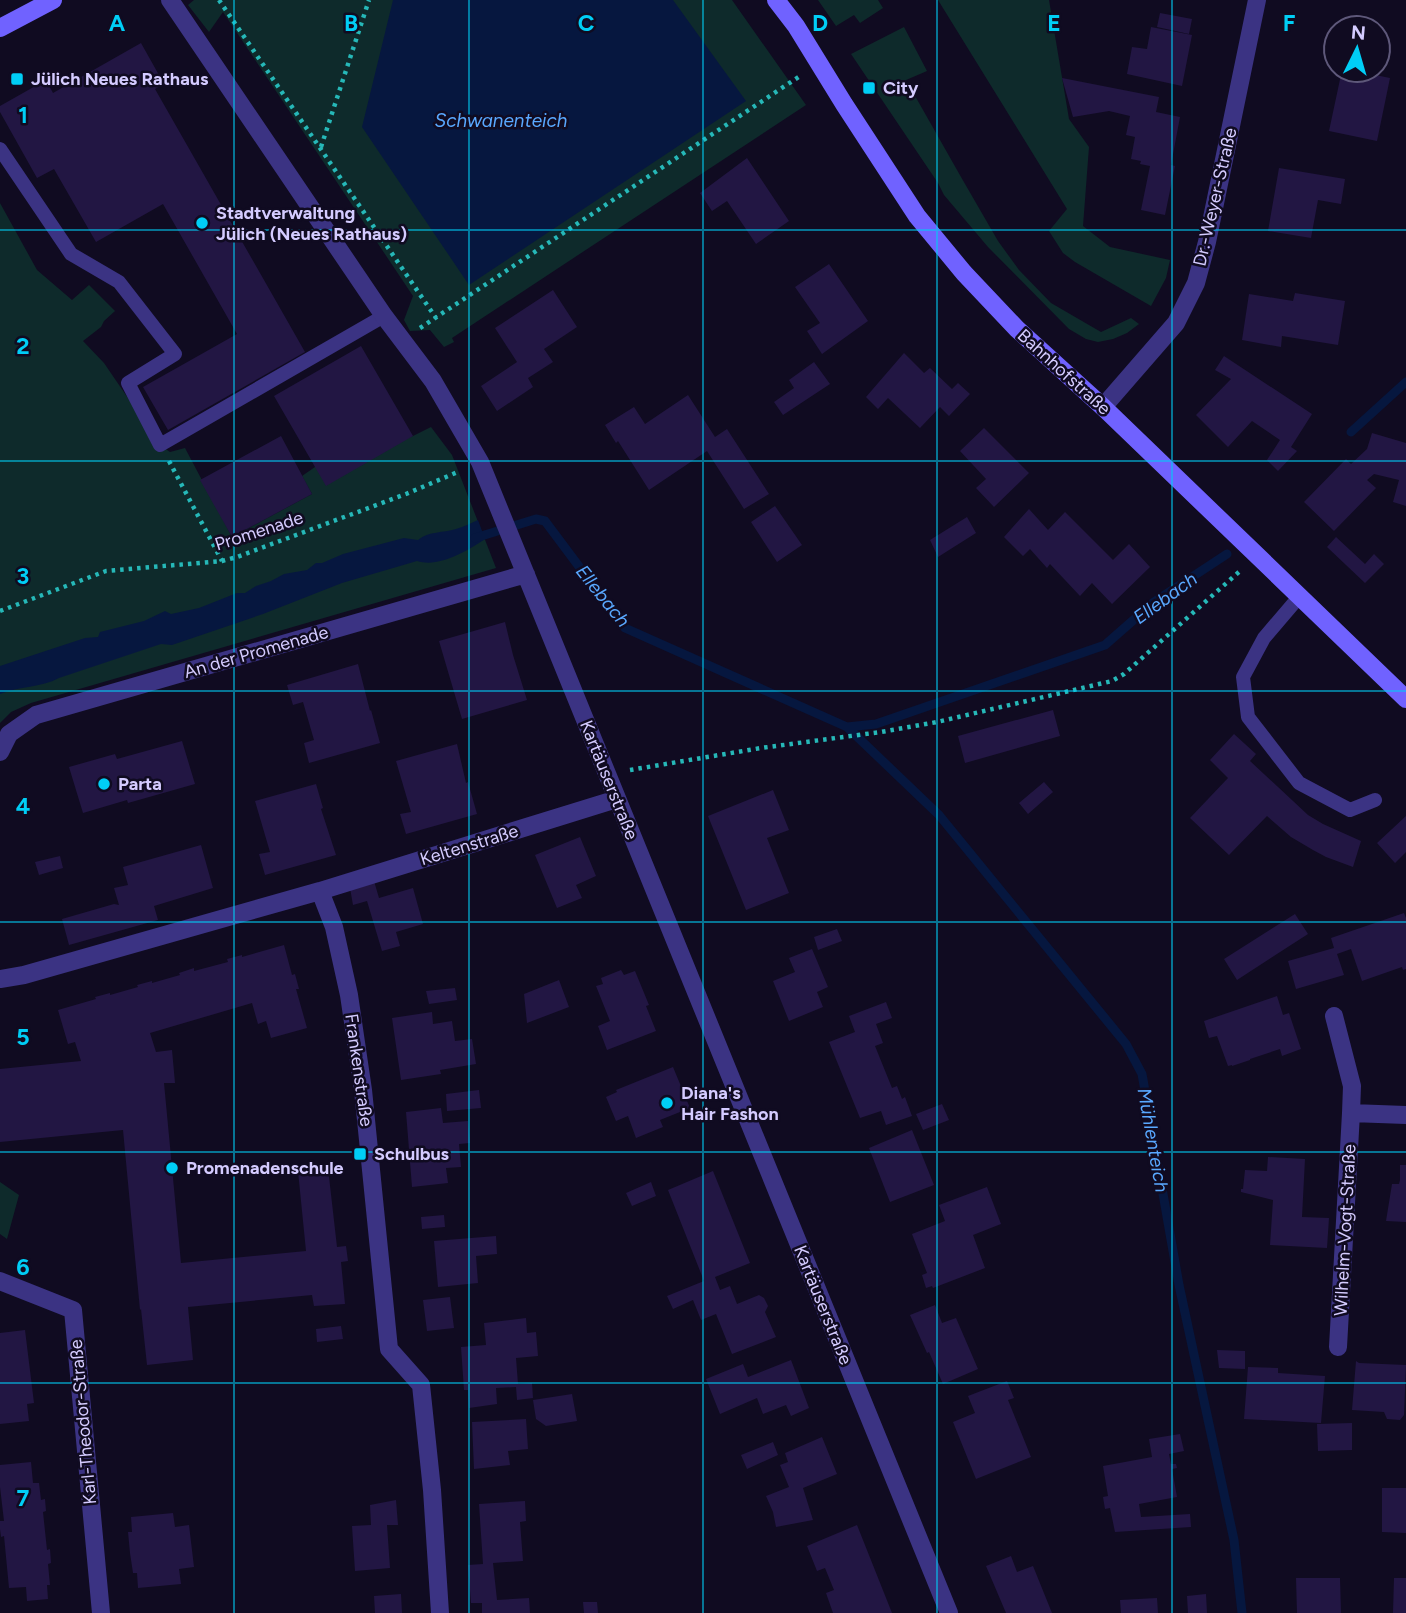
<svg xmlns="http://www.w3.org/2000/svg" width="1406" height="1613" viewBox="0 0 1406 1613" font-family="Figtree,sans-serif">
<rect width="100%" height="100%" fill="#100b21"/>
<path fill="#0e2a2b" d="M194,0H732L806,105L452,338L454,342L444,347L430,330L410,331L404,320L413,296L223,12L209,32L188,5Z
M818,0H878L883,8L860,23L854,15L836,26Z
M938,0H1049L1069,119L1089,147L1083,226L1110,247L1170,260L1166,278L1151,306L1075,262L1063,253L1049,231L1067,209Z
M904,27L927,71L906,80L961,177L998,241L1019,270L1051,303L1101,332L1131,318L1139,324L1127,333L1113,339L1098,342L1086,339L1069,329L988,247L944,195L938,183L851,54Z
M0,203L37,270L72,300L89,285L115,311L104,321L101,327L83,341L104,363L160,445L170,452L185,448L232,537L312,494L302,476L315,467L413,436L431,427L452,455L496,568L31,703L11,712L0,723Z
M0,1182L19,1195L7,1239L0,1234Z"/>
<path fill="#06173f" d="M393,0H673L746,101L469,285L362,127Z
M478,520L485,539C467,551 439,568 417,561L342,583L263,614L172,645L161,644L59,678C41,688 19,686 0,694V666L85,638L98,637L100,632L144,621L165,611L171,614L199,608L237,593H245L256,586L271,581L284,574L307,570L316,563H322L343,554L404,538L418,540C429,531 443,533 456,529C463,527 471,523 478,520Z"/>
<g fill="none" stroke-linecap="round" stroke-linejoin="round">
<path stroke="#06173f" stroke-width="9" d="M1351,432L1406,382
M475,538L536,519L545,521L625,628L847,727L876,724L1105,645L1154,602L1227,554
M847,727L939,815L1126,1044L1142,1074L1179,1285L1234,1540L1242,1613"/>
</g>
<path fill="#221643" d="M1160,13L1192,19L1189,34L1157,27Z
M1151,27L1192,35L1182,86L1127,74L1132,47L1147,49Z
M141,43L164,84L155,89L305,352L168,430L143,387L237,334L163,204L96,242L54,169L37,178L0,112V106L46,80L53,93Z
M1342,70H1351L1390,78L1377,141L1329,131Z
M1062,78L1159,97L1156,112L1180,117L1171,165L1175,166L1165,215L1141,210L1150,166L1140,164L1141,161L1131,159L1135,137L1126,135L1130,116L1109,111L1073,117Z
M747,158L789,221L756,244L727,201L712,211L700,193Z
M1279,168L1345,179L1341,204L1318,200L1311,238L1268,231Z
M829,264L868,321L822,354L807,331L820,323L795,287Z
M553,290L577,327L544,349L553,362L528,378L533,387L497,411L481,386L517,362L495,328Z
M1295,293L1345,301L1338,345L1282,336L1281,347L1242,340L1249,294L1293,301Z
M361,346L413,436L326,486L274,396Z
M904,353L924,373L930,368L952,389L958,383L970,394L949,416L940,407L920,428L888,398L878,409L866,397Z
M1224,356L1312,414L1291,447L1297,451L1278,471L1267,460L1280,440L1252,421L1228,447L1196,415L1231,379L1215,370Z
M814,362L830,384L783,415L774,402L794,388L789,380Z
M688,395L715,437L727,429L769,494L744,509L707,451L649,490L618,441L616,443L605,425L634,407L645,424Z
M984,428L1029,473L994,507L976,488L986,479L960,451Z
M1372,433L1406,443V506L1393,502L1399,480L1374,474L1367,480L1376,488L1334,531L1304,502L1346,459L1351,464L1367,449Z
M281,436L312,494L232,537L200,480Z
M775,506L802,545L777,562L751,522Z
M1029,509L1048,530L1065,512L1113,560L1129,544L1150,567L1112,604L1092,583L1080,596L1050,564L1047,568L1030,549L1023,556L1004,537Z
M967,517L976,533L938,557L930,540Z
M1336,537L1365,564L1374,554L1384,564L1365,583L1327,547Z
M505,622L513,655L527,700L462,719L439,641Z
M358,664L370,711L371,710L380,743L309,763L304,743L314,740L303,702L293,705L287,685Z
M1053,710L1060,736L965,763L958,736Z
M1234,734L1256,754L1250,761L1308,815L1323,824L1361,841L1353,867L1326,857L1313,850L1291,837L1267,816L1229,855L1190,818L1228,778L1210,760Z
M182,741L195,784L128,803L127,800L83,813L69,767L115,754L117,759Z
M457,744L466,783L468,782L477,814L406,834L400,814L411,812L396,761Z
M1044,782L1053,792L1028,814L1019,803Z
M316,784L323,808L321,809L336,855L265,875L259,854L270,852L255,801Z
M773,790L789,830L767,838L789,893L746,910L708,816Z
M1406,816V852L1395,863L1377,843Z
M580,837L596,876L576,885L582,898L557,908L535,855Z
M201,845L213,888L154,906L158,920L69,945L62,919L114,904L119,905L114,888L128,885L123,867Z
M60,856L63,868L39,875L35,862Z
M374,881L379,898L413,888L423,924L396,932L400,946L382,951L367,901L353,905L350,888Z
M1404,913L1406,918V969L1403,970L1402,967L1362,981L1351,949L1337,954L1344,975L1296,989L1288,961L1334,948L1331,938Z
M1295,914L1308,934L1237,980L1224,959Z
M837,929L842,941L818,950L814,937Z
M284,945L292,975L295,974L299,989H296L307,1028L271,1038L266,1021L258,1024L252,1003L150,1033L156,1052L172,1050L175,1083H164L181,1263L306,1251L298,1171L328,1168L337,1247L346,1246L348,1261L341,1262L345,1304L314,1306L312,1295L188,1307L193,1360L147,1365L141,1309L140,1310L123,1130L0,1142V1069L81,1061L75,1042L68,1044L58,1010L96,999L95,997L110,993V995L138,987L137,985L152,981V983L180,975L179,973L194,968V971L228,962L227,959L242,955V957Z
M812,949L828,987L817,992L823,1007L789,1021L773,981L795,972L789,958Z
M621,970L624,975L635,971L649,1005L646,1006L656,1031L607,1050L598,1026L610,1021L596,986L603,984L601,978Z
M559,980L569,1007L527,1023L524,994Z
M455,988L457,1000L429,1004L426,991Z
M1277,996L1283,1015L1289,1013L1301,1049L1282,1056L1280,1049L1250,1059V1060L1232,1066V1065L1228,1066L1217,1036L1209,1038L1204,1021Z
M886,1002L892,1018L876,1024L883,1043L875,1046L892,1088L897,1086L902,1099L905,1097L912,1116L886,1125L881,1111L860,1118L829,1042L855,1032L849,1016Z
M432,1012L433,1024L452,1021L455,1041L472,1039L476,1064L440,1070L441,1074L401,1080L392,1018Z
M673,1067L690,1108L660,1120L663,1127L636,1138L628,1116L616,1121L606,1097L617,1092L616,1090Z
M479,1090L481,1108L447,1111L446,1094Z
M942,1104L949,1120L923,1130L916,1114Z
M441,1108L443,1123L468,1121L470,1143L459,1144L461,1167L446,1168L448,1183L412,1187L406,1112Z
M912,1130L934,1185L890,1202L869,1148Z
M1268,1157L1305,1159L1302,1217L1329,1218L1327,1248L1270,1245L1273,1200L1241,1192V1189H1243L1245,1170L1267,1171Z
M1400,1165H1406V1222L1386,1221L1392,1184H1399L1400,1180Z
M713,1171L750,1263L715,1277L720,1290L730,1286L737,1304L759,1295L764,1298L768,1306L765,1312L776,1337L732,1354L716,1314L701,1320L693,1300L673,1309L667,1296L704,1281L668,1190Z
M651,1182L656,1196L632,1206L626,1193Z
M987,1187L1001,1224L973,1235L985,1268L933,1288L932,1286L926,1288L922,1275L927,1273L912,1234L945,1221L939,1205Z
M444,1215L445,1227L422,1229L421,1217Z
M496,1236L497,1254L476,1256L478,1283L438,1287L434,1241Z
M450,1297L454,1328L427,1331L423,1300Z
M935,1305L942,1323L956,1318L978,1369L943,1384L929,1352L927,1353L910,1315Z
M526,1318L527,1333L536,1332L538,1356L516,1358L518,1384L532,1383L533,1398L517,1400L516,1387L496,1388L497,1404L469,1408L468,1390H464L461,1347L486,1345L484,1323Z
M341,1326L343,1339L317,1342L316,1329Z
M25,1330L34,1403L27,1404L29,1421L0,1424V1333Z
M1217,1350L1245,1351V1369L1219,1368Z
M791,1360L809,1408L791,1416L786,1405L763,1414L757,1398L720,1414L706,1379L743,1364L748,1377Z
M1356,1361L1359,1363L1406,1365L1404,1415L1400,1420L1387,1419L1384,1412L1352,1410Z
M1248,1367L1278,1368V1373L1325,1376L1321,1423L1244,1419Z
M1007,1381L1014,1398L1008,1400L1031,1457L976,1479L953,1422L975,1413L968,1396Z
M572,1394L577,1421L546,1426L536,1419L533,1400Z
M526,1419L528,1449L508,1451L510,1465L474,1469L472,1422Z
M1352,1423V1450L1318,1451L1317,1424Z
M1180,1434L1184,1451L1169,1454L1171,1464H1176L1177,1468L1172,1469L1177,1497L1139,1504L1141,1517L1190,1514L1191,1527L1115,1532L1110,1508L1105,1509L1103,1497L1108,1496L1103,1466L1152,1457L1149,1439Z
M822,1437L837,1474L803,1488L813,1520L776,1527L773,1512L766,1496L789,1487L780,1465L788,1462L785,1453Z
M773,1442L778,1455L747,1469L741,1455Z
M31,1462L33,1483H39L41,1500L45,1499L46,1511L43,1512L47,1550L50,1549L51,1563L48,1564L50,1585H47L48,1599L27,1601L26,1587L9,1588L4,1536L1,1537L0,1529V1521H4L0,1487V1465Z
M1382,1488H1406V1533L1382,1532Z
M396,1500L398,1525H387L390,1568L355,1571L352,1526L371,1525L370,1505Z
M525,1501L526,1521L520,1522L523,1561L493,1563L497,1600L529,1598L530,1613H482V1603H471L468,1565L483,1564L479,1504Z
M173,1513L175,1527L189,1525L194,1567L179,1569L181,1584L138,1588L137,1573H133L130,1553L128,1532H132L131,1517Z
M857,1525L892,1613H833L826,1593L834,1590L825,1568L817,1571L807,1546Z
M1011,1556L1017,1572L1033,1566L1052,1613H1006L986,1566Z
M1296,1578H1340L1341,1613H1297Z
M1394,1578H1406V1613H1393Z
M401,1594L402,1613H375L374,1596Z
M1206,1594L1207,1613H1188L1187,1596Z
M1157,1598L1158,1613H1121L1120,1600Z
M583,1602H597L598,1613H584Z"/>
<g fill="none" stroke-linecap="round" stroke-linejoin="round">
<path stroke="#26b8b8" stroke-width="4.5" stroke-dasharray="3.5 5" stroke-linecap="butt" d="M219,0L436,318
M321,147L369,0
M420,328L800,76
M169,461L222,561
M0,611L106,571L222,561L237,557L406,494L460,471
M630,770L761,748L881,732L937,722L1112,681L1124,674L1240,571"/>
<path stroke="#3b3383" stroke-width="14" d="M0,149L71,254L119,282L175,354L128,383L160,445L384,316
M1299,597L1264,638L1243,677L1248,717L1299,783L1350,810L1375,800"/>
<path stroke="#3b3383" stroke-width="18" d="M170,0L384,316L433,381L480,462L949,1613
M1103,407L1176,323L1196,283L1207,242L1257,0
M0,752L9,734L36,715L526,574
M320,891L617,799
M0,979L24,975L320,891L334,927L349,995L363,1090L389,1349L421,1385L432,1490L440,1613
M1334,1016L1352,1086L1351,1113L1406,1115
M0,1281L73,1310L101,1613
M1338,1347L1351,1113"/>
<path stroke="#7062ff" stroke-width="18" d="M776,0L796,26L844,104L917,216L964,273L1017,329L1103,407L1406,699
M0,28L53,0"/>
</g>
<path fill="none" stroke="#00cef6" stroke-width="2" stroke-opacity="0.55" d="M234,0V1613M469,0V1613M703,0V1613M937,0V1613M1172,0V1613M0,230H1406M0,461H1406M0,691H1406M0,922H1406M0,1152H1406M0,1383H1406"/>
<g fill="#00cef6" stroke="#100b21" stroke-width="2.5">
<rect x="10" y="72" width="14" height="14" rx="3.5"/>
<rect x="862" y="81" width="14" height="14" rx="3.5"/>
<circle cx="202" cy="223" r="7"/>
<circle cx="104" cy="784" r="7"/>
<circle cx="667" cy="1103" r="7"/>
<rect x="353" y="1147" width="14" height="14" rx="3.5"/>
<circle cx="172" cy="1168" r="7"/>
</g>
<g text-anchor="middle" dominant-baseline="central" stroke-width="5" stroke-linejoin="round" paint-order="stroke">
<g font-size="18" font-weight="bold" fill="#d4cbff" stroke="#100b21" text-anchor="start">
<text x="31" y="79">Jülich Neues Rathaus</text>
<text x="883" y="88">City</text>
<text x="216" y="213">Stadtverwaltung<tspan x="216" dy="21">Jülich (Neues Rathaus)</tspan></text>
<text x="118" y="784">Parta</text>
<text x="681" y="1093">Diana's<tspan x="681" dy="21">Hair Fashon</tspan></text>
<text x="374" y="1154">Schulbus</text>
<text x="186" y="1168">Promenadenschule</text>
</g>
<g font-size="18" fill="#d4cbff" stroke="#100b21">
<text transform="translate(1215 197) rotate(-77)">Dr.-Weyer-Straße</text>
<text transform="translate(1064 372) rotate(42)">Bahnhofstraße</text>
<text transform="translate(259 531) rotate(-18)">Promenade</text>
<text transform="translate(256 652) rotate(-16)">An der Promenade</text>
<text transform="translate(609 780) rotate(68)">Kartäuserstraße</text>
<text transform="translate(469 845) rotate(-17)">Keltenstraße</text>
<text transform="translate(359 1070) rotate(82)">Frankenstraße</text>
<text transform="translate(1345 1230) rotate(-87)">Wilhelm-Vogt-Straße</text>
<text transform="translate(823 1305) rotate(68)">Kartäuserstraße</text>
<text transform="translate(83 1422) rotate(-95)">Karl-Theodor-Straße</text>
</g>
<g font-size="19" font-style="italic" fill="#59a8ff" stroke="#100b21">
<text x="501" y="120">Schwanenteich</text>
<text transform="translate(603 596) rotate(51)">Ellebach</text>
<text transform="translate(1165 598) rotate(-36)">Ellebach</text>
<text transform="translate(1153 1140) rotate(80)">Mühlenteich</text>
</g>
</g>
<g font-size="23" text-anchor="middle" font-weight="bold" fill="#00cef6" stroke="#100b21" stroke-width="5" stroke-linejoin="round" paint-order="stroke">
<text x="117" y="31">A</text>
<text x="351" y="31">B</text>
<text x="586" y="31">C</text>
<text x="820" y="31">D</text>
<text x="1054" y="31">E</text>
<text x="1289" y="31">F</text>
<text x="23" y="123">1</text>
<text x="23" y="354">2</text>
<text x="23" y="584">3</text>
<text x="23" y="814">4</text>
<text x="23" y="1045">5</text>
<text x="23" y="1275">6</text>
<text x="23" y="1506">7</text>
</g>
<g transform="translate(1357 49) rotate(5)"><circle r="33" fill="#100b21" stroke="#5e587a" stroke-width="2"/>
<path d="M0-5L12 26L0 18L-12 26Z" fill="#00cef6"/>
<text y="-10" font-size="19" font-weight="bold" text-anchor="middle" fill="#d4cbff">N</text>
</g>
</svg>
